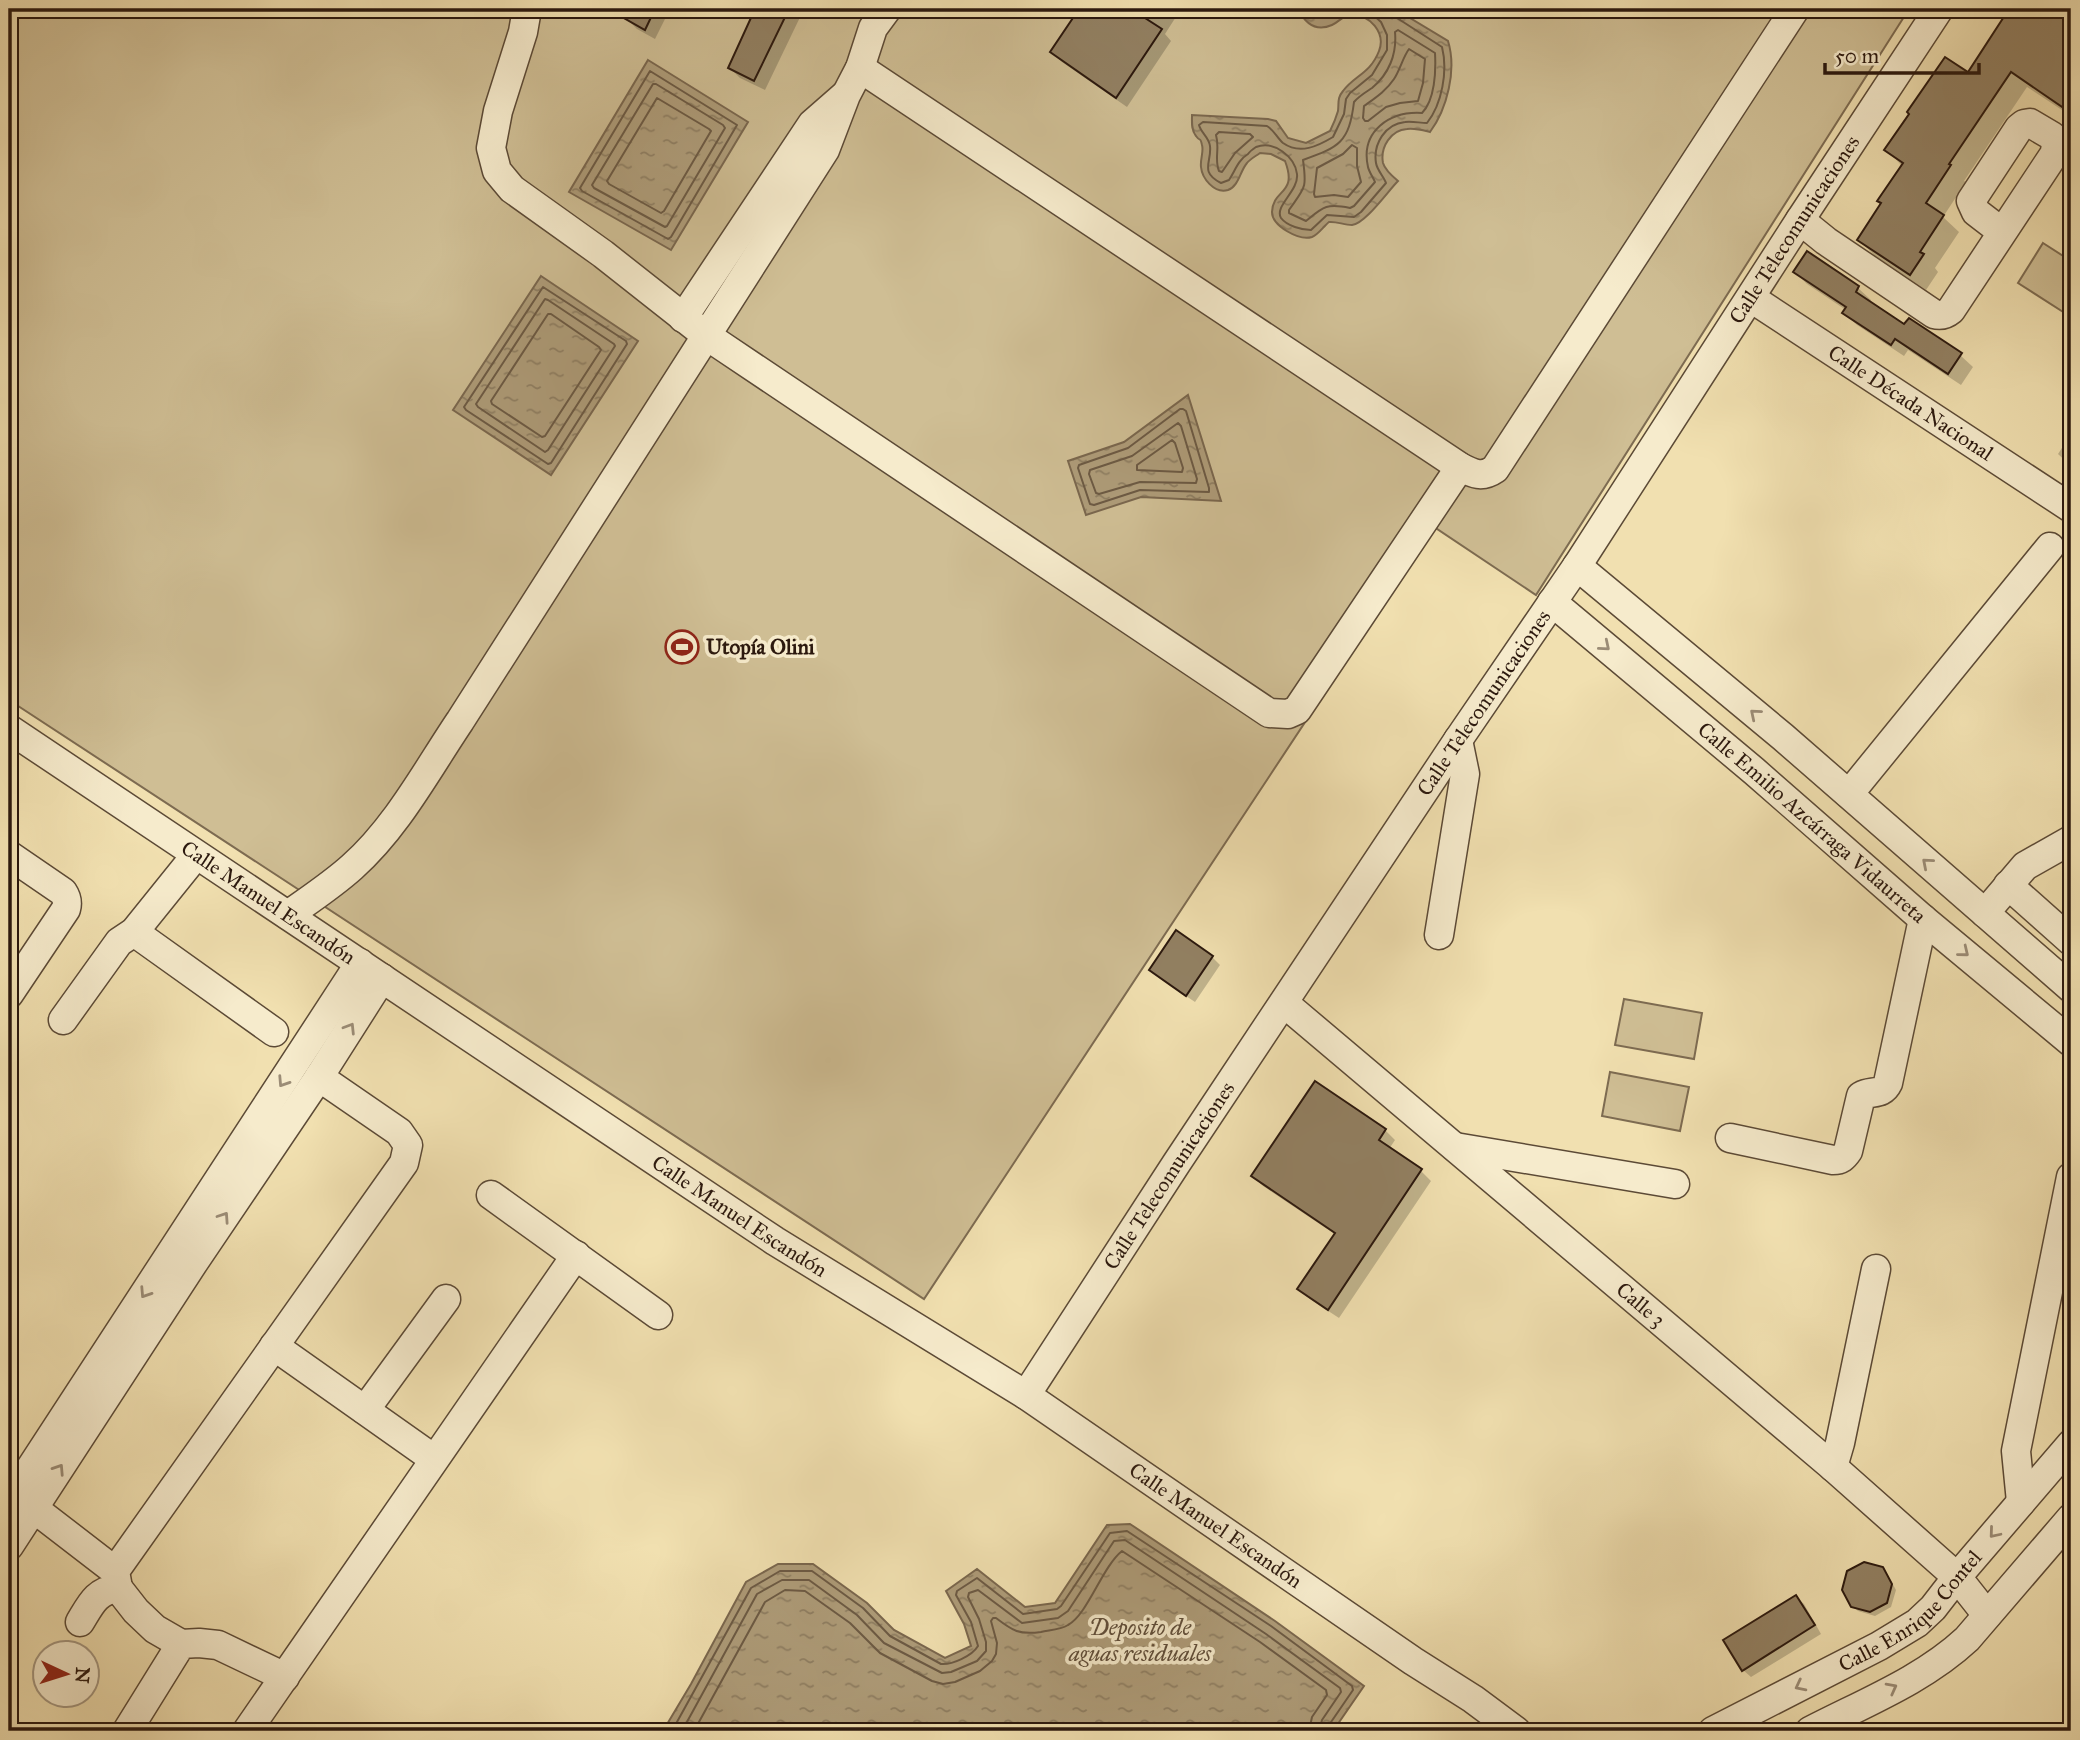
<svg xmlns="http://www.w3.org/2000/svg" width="2080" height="1740" viewBox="0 0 2080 1740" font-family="'IM FELL Great Primer',serif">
<defs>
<pattern id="water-ripples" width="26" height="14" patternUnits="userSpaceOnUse" patternTransform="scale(1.75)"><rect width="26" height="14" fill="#ae9c79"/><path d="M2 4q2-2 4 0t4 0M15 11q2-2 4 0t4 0" fill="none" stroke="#8e7e62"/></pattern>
</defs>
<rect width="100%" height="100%" fill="#f1e0b0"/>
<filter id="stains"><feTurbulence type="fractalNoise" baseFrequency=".00286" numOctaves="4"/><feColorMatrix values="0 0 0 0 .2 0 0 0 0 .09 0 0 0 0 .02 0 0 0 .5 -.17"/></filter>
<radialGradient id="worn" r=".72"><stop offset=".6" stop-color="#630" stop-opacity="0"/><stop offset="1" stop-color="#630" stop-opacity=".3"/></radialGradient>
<path fill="#cfbe94" stroke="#7d6b51" stroke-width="2" d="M9,9H1909L1536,595L1434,527L924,1299L9,700Z
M2043,243L2071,261V317L2018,283Z
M1624,999L1702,1013L1694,1059L1615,1045Z
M1610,1072L1689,1087L1680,1131L1602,1116Z"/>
<path fill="url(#water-ripples)" stroke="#7a674e" stroke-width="2" d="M1298,9H1395L1448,41C1457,70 1447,109 1430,132C1422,130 1415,128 1407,129C1391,130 1380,147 1383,163C1385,170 1392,176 1398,181C1388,191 1365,224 1352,225C1344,225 1336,221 1329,222C1324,226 1318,235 1312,237C1299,241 1272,226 1272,212C1273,188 1298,195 1285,161L1271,154L1260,153C1256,156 1250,159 1247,163C1240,171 1239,186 1228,190C1214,194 1202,178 1201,167C1200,159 1204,152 1202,145C1200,136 1201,143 1196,136C1191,130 1192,122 1192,115L1268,119L1276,121L1288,138L1306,143L1330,131C1333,125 1336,118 1338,111C1339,103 1337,98 1343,91C1355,75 1370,74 1379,51C1386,33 1370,14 1351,15C1343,15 1339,22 1332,25C1316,32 1305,23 1298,9Z
M648,60L748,122L671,250L569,192Z
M541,276L638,341L551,475L453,410Z
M1188,395L1221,501L1141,497L1086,515L1068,461L1124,442Z
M1130,1524L1275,1621L1364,1686L1333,1731H663L691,1684L746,1582L778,1564H813L867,1603L894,1630L945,1658L971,1646L964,1624L946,1591L977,1569L1025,1607L1055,1603L1107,1525Z"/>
<path fill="#0003" d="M630,9H670L655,39L637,29L626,18Z
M757,9H804L765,90L740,78L730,68Z
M1080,9H1181L1165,34L1171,41L1127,107L1062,62L1052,52Z
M2010,9H2071V116L2027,87L1964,181L1966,182L1943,217L1959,232L1935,268L1938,272L1926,290L1875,256L1859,240L1883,204L1902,166L1887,150L1968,74Z
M1807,254L1858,288L1871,300L1869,303L1905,327L1960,355L1973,367L1961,385L1908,350L1904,356L1857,325L1844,313L1846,310L1807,284L1795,272Z
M2071,411V427L2065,420Z
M2071,434V466L2058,454Z
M1212,957L1220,965L1195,1002L1159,978L1151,970Z
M1385,1130L1395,1140L1389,1149L1421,1171L1431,1181L1339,1318L1310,1299L1300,1289L1336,1235L1263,1186L1253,1176Z
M1882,1569L1887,1574L1896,1590L1891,1607L1875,1616L1858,1611L1853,1606Z
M1796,1597L1804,1604L1821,1634L1751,1677L1743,1670Z"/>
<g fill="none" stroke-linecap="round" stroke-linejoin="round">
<path stroke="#6c5a44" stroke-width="2" d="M1357,9L1370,12L1381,22L1387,35V50L1372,75L1350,93L1346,99L1344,114L1333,137C1318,146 1300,155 1283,143C1277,138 1274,130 1267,126L1203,122L1199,125C1201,133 1209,137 1210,146C1212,162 1199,172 1221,183L1229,180C1235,171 1238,160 1248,154C1250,151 1253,149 1256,147C1274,140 1295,157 1297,174C1299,191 1274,206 1281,218C1287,226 1302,230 1311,230L1327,215L1354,217L1361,212L1386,183C1384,177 1377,170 1376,163C1373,144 1385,124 1405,122C1412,121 1420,123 1427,123C1442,104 1448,71 1442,47L1397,18L1394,9
M1398,30L1435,53C1436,71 1435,100 1422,113C1390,111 1360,131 1368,167C1369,172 1373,177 1375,182L1354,206L1350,208C1326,203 1323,207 1306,221L1289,213V210C1305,187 1307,189 1303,160C1339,147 1349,143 1354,102C1359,96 1366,92 1372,88C1389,74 1397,54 1395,32Z
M1409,49L1425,59L1423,83L1418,101L1400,103L1386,107L1368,121H1365L1363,118L1364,106C1375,98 1386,91 1394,79C1400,70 1403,57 1409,49Z
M650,71L737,125L671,237L668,239L582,191L580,188Z
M653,84H656L723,125L725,128L667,226L665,227L594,188L592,185Z
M657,98L709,129L711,131L664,211L661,213L609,184L607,181Z
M1219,132L1250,134L1253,137L1235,153L1222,172L1219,171C1214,159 1220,149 1216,135Z
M1352,145L1357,148V166L1361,182L1348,197L1334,195L1315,197L1314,194L1317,168L1343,154Z
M543,287L626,341L627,344L551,463L548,464L466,410L464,407Z
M545,299L548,300L614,344L615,346L548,450L545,452L478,407L476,404Z
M548,314H551L599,347L601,350L545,436L542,437L492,404L491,401Z
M1180,409H1183L1186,411L1209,488V492L1140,490L1094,505L1090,504L1078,468L1079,465L1128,448Z
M1178,423L1181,426L1197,479L1196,483L1140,482L1099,494L1096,493L1089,474L1090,470L1132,456Z
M1172,440L1175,443L1183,468L1182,472L1137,470V465Z
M672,1731L751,1588L780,1571H812L863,1608L890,1636L941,1664C952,1665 972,1656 978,1646L971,1622L956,1595L957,1591L977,1578L1023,1614L1057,1609L1061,1606L1110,1533L1127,1531L1271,1626L1352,1686L1353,1690L1329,1725L1328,1731
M682,1731L757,1594L782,1580H809L857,1615L884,1643L942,1673L951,1672L977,1661L986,1651V1642L979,1619L968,1597L969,1593L978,1590L1022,1623L1058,1618L1068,1611L1114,1541L1125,1540L1266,1634L1340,1688L1341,1692L1322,1720L1319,1731
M694,1731L765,1602L785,1590L805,1591L850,1623L880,1653L932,1681L943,1684L955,1682L980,1671L992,1661L996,1654L997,1643L991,1621L993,1618H996C1013,1631 1019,1635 1041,1632C1050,1630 1060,1630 1068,1625C1088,1614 1102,1567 1122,1551L1260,1642L1326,1690L1327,1695L1312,1717L1309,1731"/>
</g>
<path fill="#928062" stroke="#2b180e" stroke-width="2" d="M608,9H655L645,30Z
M755,9H789L754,81L728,68Z
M1079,9H1131L1162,29L1116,98L1050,52Z
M2009,9H2065L2071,13V113L2011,72L1949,164L1951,165L1926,203L1944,215L1920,252L1924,254L1910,275L1857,240L1881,203L1877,201L1903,163L1884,150L1909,114L1907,112L1945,57L1968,72Z
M1807,251L1859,286L1856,292L1904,324L1909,318L1962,353L1948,374L1895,339L1891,345L1842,313L1846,307L1793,272Z
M1176,930L1213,956L1186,996L1149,970Z
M1315,1081L1386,1129L1379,1140L1422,1169L1328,1310L1297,1289L1335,1233L1251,1176Z
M1864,1562L1883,1567L1892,1584L1887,1603L1870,1612L1851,1607L1842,1590L1847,1571Z
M1796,1595L1815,1625L1742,1671L1723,1640Z"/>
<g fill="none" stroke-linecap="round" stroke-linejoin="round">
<defs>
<g id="minor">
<path d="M527,9L523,32L498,111L491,148L497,171L512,189L603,254L707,336L1269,713L1288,714L1297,710L1460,467"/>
<path d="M860,68L1460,467C1474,474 1482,478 1495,469L1795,9"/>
<path d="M1800,220L1826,241L1934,314C1941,316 1945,315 1951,310L2055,153L2056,141L2052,136L2030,123L2024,124L2019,128L1971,201L1976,212L2002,232"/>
<path id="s1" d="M1751,298L2071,508"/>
<path d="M683,318L812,124L844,96"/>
<path d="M1577,566L1783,737L2071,988"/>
<path id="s2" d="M1552,602L1754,771L1923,919L2071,1042"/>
<path id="s3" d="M9,729L775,1241L1026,1395L1413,1661L1473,1699L1516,1731"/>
<path d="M1849,794L2050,547"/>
<path d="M9,855L63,892C67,898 68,902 66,909L9,994"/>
<path d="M2008,885L2071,941"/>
<path d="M1985,913L2025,866L2071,840"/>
<path d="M288,915C309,900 332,885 352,867C397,827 427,770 460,721L825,150L846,95L860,68L873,28L887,9"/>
<path d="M134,932L274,1032"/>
<path d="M1439,935L1465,774L1458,740"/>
<path id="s4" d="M1284,1003L1833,1467L1957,1577L1987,1615"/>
<path d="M63,1020L119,942L134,932L196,855"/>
<path d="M1730,1138L1833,1160C1841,1160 1844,1157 1848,1151L1861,1096C1871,1090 1882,1096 1888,1083L1923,919"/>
<path d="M1455,1147L1675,1184"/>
<path d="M491,1195L658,1315"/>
<path d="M274,1346L434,1459"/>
<path id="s5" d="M1026,1395L1176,1164L1458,740L1577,566L1800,220L1939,9"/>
<path d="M365,1410L446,1299"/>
<path d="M1833,1467L1840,1443L1876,1269"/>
<path d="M19,1497L115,1571"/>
<path d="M9,1501L360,963"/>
<path d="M2021,1502L2016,1451L2071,1177"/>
<path d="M9,1546L194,1262L319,1077L382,978"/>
<path d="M118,1588L136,1611L155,1629L181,1644"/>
<path d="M80,1622C91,1604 96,1591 118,1588L115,1571L404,1163L408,1145L399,1132L319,1077"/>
<path d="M127,1731L181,1644L199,1643L218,1645L285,1677"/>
<path d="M247,1731L576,1255"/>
<path id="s6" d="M1713,1731L1879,1646L1917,1623L1933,1608L1957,1577L2071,1444"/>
<path d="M1810,1731C1864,1703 1923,1680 1967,1639L2071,1518"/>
</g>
</defs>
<use href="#minor" stroke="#5c4a36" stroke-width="31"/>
<use href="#minor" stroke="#f6ebcc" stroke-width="28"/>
</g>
<defs><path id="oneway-chevron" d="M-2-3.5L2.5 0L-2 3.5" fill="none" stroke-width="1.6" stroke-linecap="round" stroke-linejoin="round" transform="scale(1.75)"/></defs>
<g stroke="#9b8c76">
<use href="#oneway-chevron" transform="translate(1605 646) rotate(40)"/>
<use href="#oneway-chevron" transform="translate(1755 714) rotate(-140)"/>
<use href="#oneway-chevron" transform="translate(1927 863) rotate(-139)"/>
<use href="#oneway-chevron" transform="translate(1964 952) rotate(39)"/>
<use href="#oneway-chevron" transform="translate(350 1028) rotate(-58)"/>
<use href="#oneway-chevron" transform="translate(283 1082) rotate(123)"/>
<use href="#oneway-chevron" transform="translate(224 1217) rotate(-56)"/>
<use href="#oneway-chevron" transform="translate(145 1293) rotate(123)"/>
<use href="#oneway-chevron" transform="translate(59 1469) rotate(-57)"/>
<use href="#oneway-chevron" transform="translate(1994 1533) rotate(130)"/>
<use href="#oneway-chevron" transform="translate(1800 1686) rotate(153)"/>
<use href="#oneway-chevron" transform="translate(1892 1688) rotate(-28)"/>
</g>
<defs>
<symbol id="stadium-ring" viewBox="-11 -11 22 22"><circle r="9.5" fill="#f6ebcc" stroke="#8f2418" stroke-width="1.5"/><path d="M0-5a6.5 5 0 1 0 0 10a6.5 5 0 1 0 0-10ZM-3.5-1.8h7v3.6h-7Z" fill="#8f2418"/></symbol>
</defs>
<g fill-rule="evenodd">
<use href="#stadium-ring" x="663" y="628" width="38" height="38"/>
</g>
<g text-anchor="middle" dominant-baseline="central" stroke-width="7" stroke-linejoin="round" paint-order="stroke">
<g font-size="21" fill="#2b180e" stroke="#f6ebcc">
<text stroke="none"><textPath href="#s5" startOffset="1396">Calle Telecomunicaciones</textPath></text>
<text stroke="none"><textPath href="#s1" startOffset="191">Calle Década Nacional</textPath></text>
<text stroke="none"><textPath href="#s5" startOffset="830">Calle Telecomunicaciones</textPath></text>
<text stroke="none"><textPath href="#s2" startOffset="341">Calle Emilio Azcárraga Vidaurreta</textPath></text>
<text stroke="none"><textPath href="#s3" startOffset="312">Calle Manuel Escandón</textPath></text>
<text stroke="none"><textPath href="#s5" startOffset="262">Calle Telecomunicaciones</textPath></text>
<text stroke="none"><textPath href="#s3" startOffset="878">Calle Manuel Escandón</textPath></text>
<text stroke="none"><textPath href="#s4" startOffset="467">Calle 3</textPath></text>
<text stroke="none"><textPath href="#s3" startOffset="1446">Calle Manuel Escandón</textPath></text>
<text stroke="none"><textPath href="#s6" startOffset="233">Calle Enrique Contel</textPath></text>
</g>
<g font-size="21" font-weight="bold" fill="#2b180e" stroke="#f6ebcc" text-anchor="start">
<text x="706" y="647">Utopía Olini</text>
</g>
<g font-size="23" font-style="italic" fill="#5f4d39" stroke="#f6ebcc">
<text x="1140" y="1627">Deposito de<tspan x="1140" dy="26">aguas residuales</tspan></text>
</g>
</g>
<rect width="2080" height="1740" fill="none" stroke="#f1e0b0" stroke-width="35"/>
<rect x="10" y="10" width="2059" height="1719" fill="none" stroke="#2b180e" stroke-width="3.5"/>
<rect x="18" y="18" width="2045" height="1705" fill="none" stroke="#2b180e" stroke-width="2"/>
<g transform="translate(66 1674) rotate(94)"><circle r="33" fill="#f6ebcc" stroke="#a59780" stroke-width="2"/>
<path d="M0-5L12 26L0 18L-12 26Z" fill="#8f2418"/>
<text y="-10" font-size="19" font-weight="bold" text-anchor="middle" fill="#2b180e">N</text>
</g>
<path d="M1825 63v10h154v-10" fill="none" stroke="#2b180e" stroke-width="3.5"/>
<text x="1835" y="63" font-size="21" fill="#2b180e" stroke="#f6ebcc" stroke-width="5" paint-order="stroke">50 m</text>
<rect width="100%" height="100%" filter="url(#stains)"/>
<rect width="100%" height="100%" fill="url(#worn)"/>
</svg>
